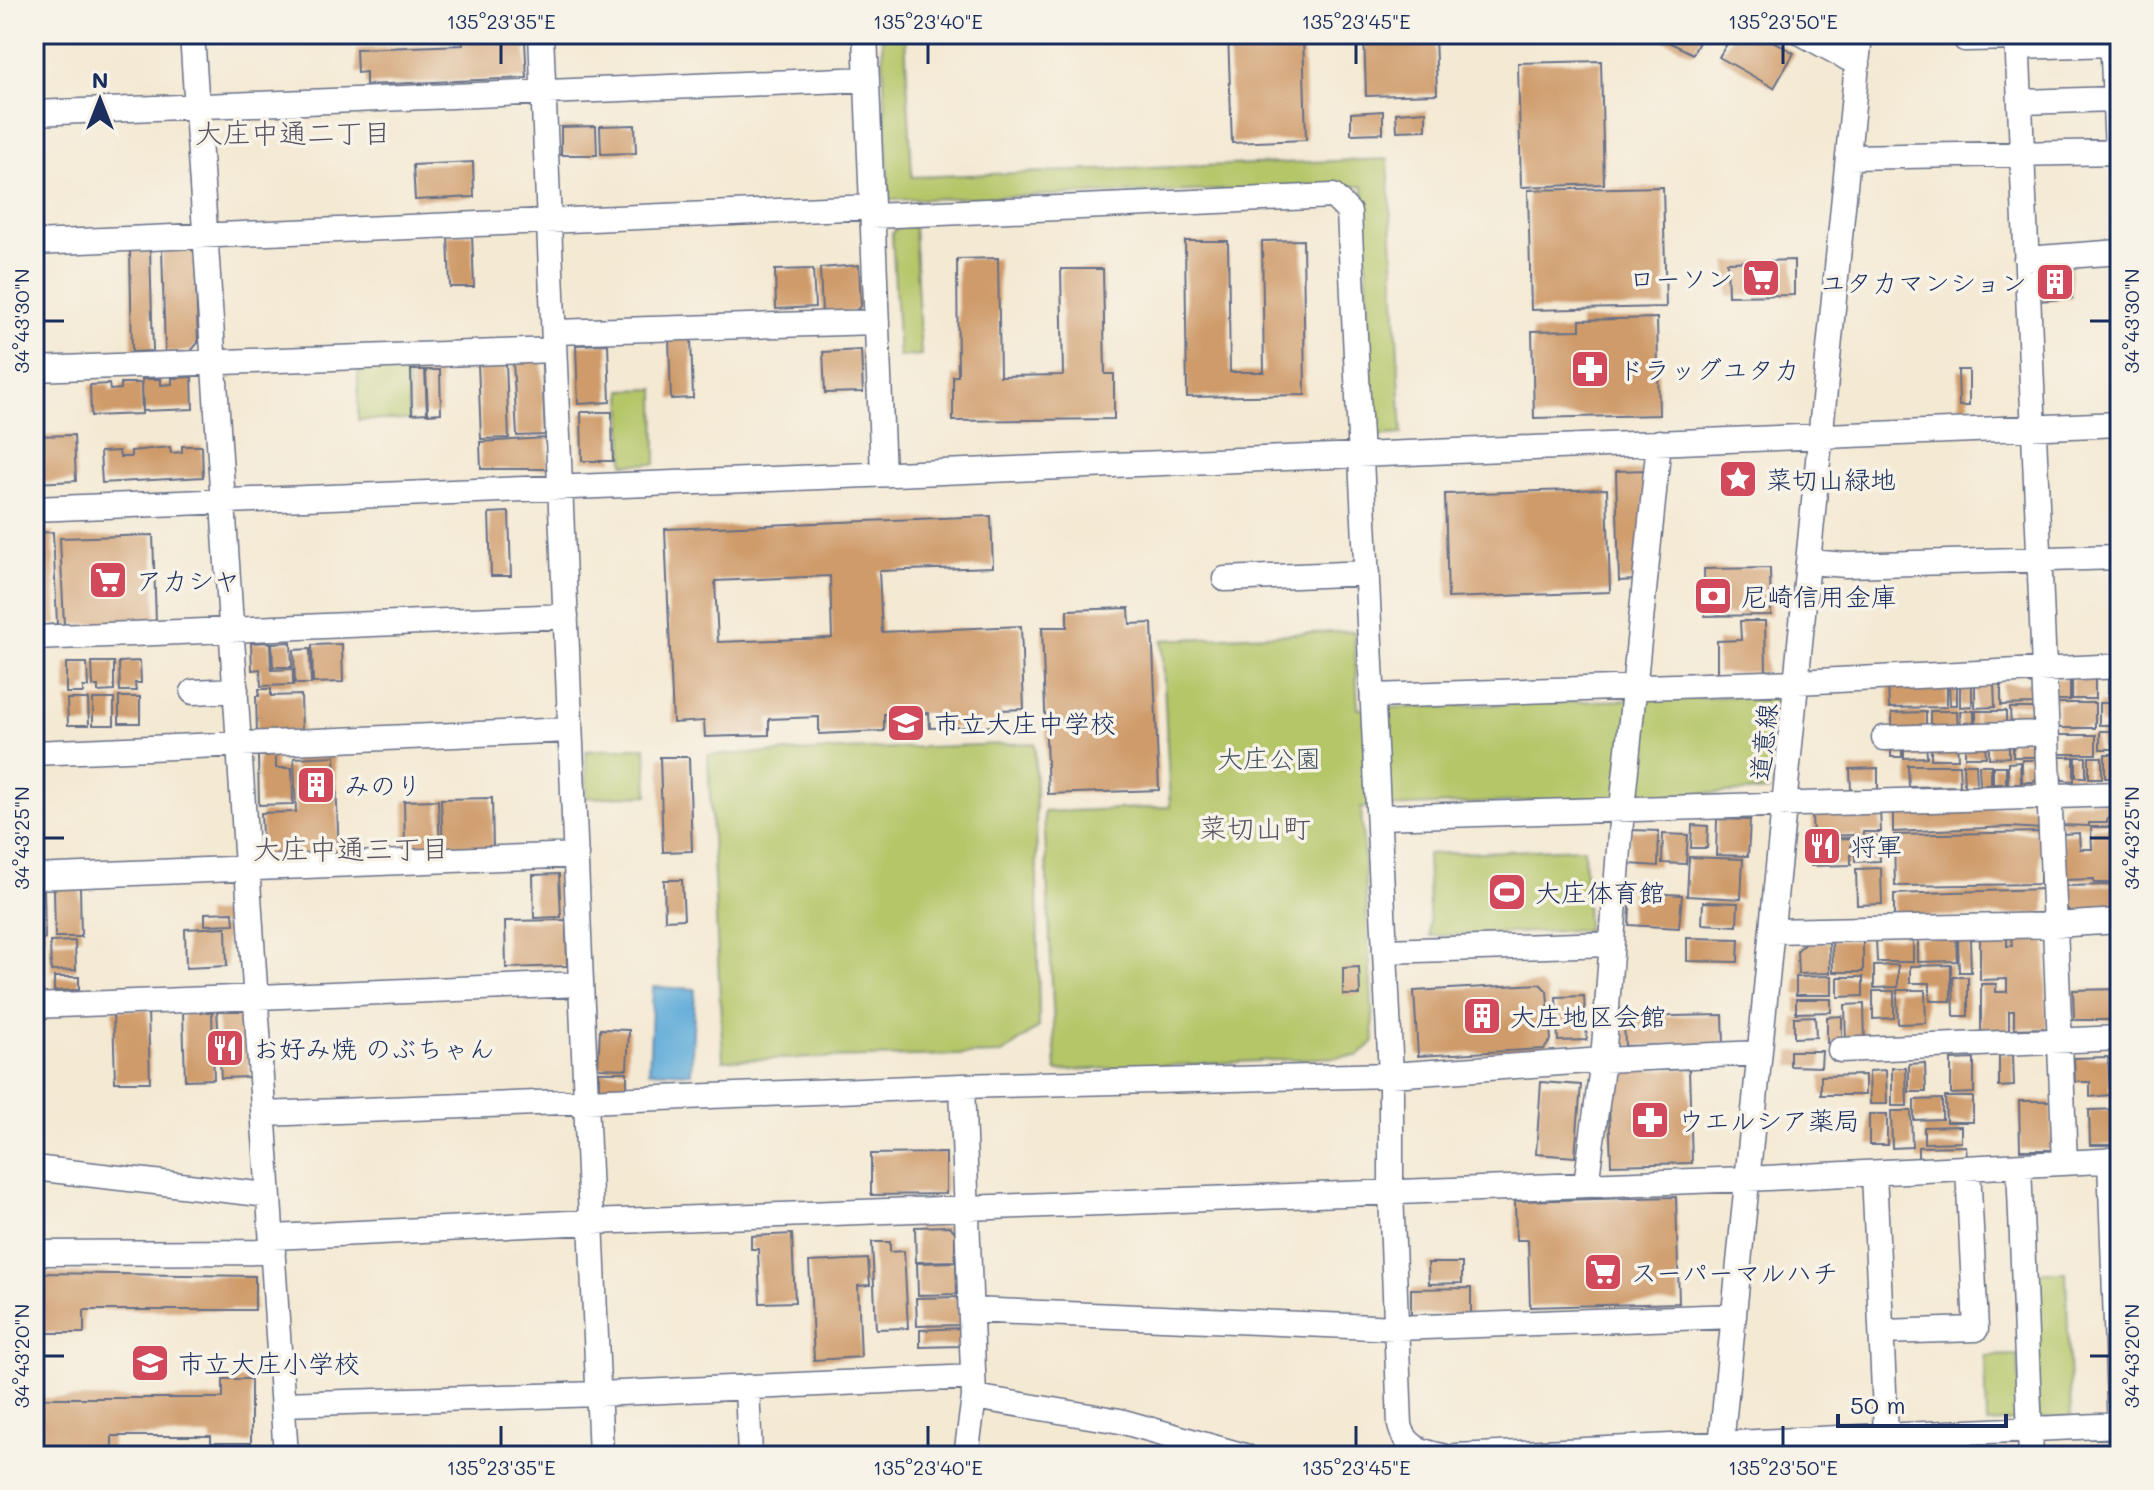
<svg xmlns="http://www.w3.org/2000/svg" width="2154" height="1490" viewBox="0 0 2154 1490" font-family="Mali,'Klee One',sans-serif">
<rect width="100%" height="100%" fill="#f7f3e8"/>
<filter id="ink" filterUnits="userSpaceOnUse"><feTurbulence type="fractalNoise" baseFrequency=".0125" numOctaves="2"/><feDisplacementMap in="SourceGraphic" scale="16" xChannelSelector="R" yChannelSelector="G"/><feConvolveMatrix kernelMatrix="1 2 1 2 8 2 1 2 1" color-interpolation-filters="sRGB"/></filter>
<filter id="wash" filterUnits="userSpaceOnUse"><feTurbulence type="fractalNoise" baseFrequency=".006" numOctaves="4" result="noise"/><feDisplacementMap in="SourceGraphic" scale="32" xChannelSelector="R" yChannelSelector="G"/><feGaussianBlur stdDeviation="1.8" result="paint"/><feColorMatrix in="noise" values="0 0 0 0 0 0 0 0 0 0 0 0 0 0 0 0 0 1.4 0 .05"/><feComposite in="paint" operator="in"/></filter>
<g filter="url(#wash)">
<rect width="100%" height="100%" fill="#f4e9d3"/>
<path fill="#b5c669" stroke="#687a64" stroke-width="2" d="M882,34H905L912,177L1388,159L1402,434L1373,436L1363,186L889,200Z
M914,226L921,355L899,357L892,234L897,227Z
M408,367L409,420H358V369Z
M655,389L656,464H624L622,390Z
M1354,631L1358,709L1778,695L1769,791L1361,808L1374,1041L1359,1056L1056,1071L1044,812L1170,807L1162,640Z
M1035,743L1039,1027L1002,1054L723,1060L708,755Z
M646,747L648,795L587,798L586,751Z
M1584,848L1587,930L1430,936L1427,854Z
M2032,1272H2066L2071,1417L2038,1419Z
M2018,1355L2020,1421L1987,1423L1985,1356Z"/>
<path fill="#61acd9" stroke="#3e6e9c" stroke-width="2" d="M653,987L695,989L691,1073L649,1071Z"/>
<g id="blocks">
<path fill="#cf9b6b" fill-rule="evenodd" d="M462,34H512L513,42H525L527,78L366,85V72L357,73L356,49L463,45Z
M1228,34H1303L1306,140L1232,143Z
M1364,34H1435L1437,94L1366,96Z
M1652,34H1703L1693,54Z
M1733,34H1760L1794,53L1774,88L1719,57Z
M1601,61L1604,184L1521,187L1518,63Z
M1383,111V133L1351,134V113Z
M1426,111V130L1397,131L1396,113Z
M635,125L636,153L601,154L600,126Z
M596,126L597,155H561V127Z
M473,162L474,197L415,200L413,165Z
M1663,187L1666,307L1531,310L1528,190Z
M472,234L474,287H450L448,235Z
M1303,240L1305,395L1187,397L1185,241H1228L1230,372H1264L1262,241Z
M188,248L195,252L198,343L191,351L165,352L162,249Z
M150,249L153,351L132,352L130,250Z
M998,258L1000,376L1063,375L1061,269H1103L1105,374H1114V419L953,421V376H958L957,259Z
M1794,260V295L1728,296L1727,262Z
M2071,263L2072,298L2039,301L2038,265Z
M859,265L861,306L855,311L822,313L820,268Z
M813,269L815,307L776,309L775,270Z
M1657,318L1659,415L1534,418L1532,331L1580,330V320Z
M691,337L693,398L671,399L669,338Z
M608,344L610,402L578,404L576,345Z
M861,350L863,392L825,393L823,352Z
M538,360L542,363L545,435L517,436L513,361Z
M506,362L509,438L481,439L478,363Z
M411,370H425L427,413L412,414Z
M426,370H440L441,413L428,414Z
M1958,370H1969V406H1959Z
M192,377L193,409L143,411L142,379H161V385L172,384V378Z
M121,383H141L142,414L91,416L90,385L109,384L110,390L121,389Z
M581,412H612L613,461H582Z
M74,435L76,481L34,483V436Z
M547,438L548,469H481L480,442Z
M182,446H202L203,477L102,483L100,452L119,451L120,457H131V451L170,447L171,453L182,452Z
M1647,470L1636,580L1619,581L1616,471Z
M1607,489L1610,592L1448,598L1445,494Z
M509,512L511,576H491L489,513Z
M991,516L993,567L879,571L882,632L1021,626L1024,709L1001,710L1002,726L930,728L929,713L884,714V731L819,734V717L769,719V735L705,737L704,721L673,723L665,529ZM830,576L832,638L718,642L715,581Z
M53,532L57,624L34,626V533Z
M153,535L156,622L64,625L60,538Z
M1770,568L1771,615L1705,616L1704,569Z
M1129,608L1130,624L1152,623L1159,790L1048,794L1042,627H1067V610Z
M1740,621H1765L1766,672L1717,673V641L1741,640Z
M270,642L271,670L293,669V685L261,686L260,669L252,670L251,643Z
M291,642L292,667H273L272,643Z
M342,644L343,682L313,683L312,645Z
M310,649L311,684H295L294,650Z
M140,661L141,683H135L136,691H120L119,662Z
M92,662H114V691L98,692V686H93Z
M66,663H87L88,687H83V693H66Z
M2108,677H2120V698H2108Z
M2056,679H2070V700H2052Z
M2072,679H2095V699H2072Z
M1994,683L1995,707L1975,708V684Z
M2001,683H2028L2034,686V704L2001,705Z
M1947,684V707L1889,708L1888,685Z
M1949,684H1957V705H1950Z
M1960,684H1972V706L1960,707Z
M259,689H271V696L301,695L302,731L257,733L256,696H259Z
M119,697H140V723H119Z
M67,699H88L89,725H68Z
M93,699H114V725H93Z
M2058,703H2095V728H2058Z
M2099,703H2120V725H2099Z
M2010,708H2036V728H2011Z
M1930,711H1957L1958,731H1930Z
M1960,711H1974V730L1961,731Z
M1976,711H2006V729L1976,730Z
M1926,712V732L1892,733V713Z
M2100,731H2120V749H2100Z
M2058,735H2096V754H2058Z
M2013,739H2034V757H2013Z
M1957,740L1958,759H1931V741Z
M2009,740V757L1989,758V741Z
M1926,741L1927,757L1904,758V742Z
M1891,742H1902V757H1891Z
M1985,742L1986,757H1965V743Z
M2105,754H2118V778H2105Z
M276,755V768H292L293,804L259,805L258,756Z
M335,756L339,855L263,858L261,813L296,812L294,758Z
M660,757H689L692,851L663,852Z
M2060,757H2074V781L2063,780L2060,776Z
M2076,757H2086V777H2076Z
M2089,757H2102V778H2089Z
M2022,760H2037V777L2033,782H2022Z
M2020,762L2021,784H2008V763Z
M1963,764H1976L1977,786H1964Z
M1908,765H1959L1960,786L1909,787Z
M1979,765H1991V785H1980Z
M1993,766H2006V784H1993Z
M1878,768V790H1851L1850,769Z
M492,798L493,849L443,850L441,799Z
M438,800L440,850L405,851L404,801Z
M2120,801V818L2107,819V823H2089V826L2061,825V808L2067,802Z
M2041,807L2042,829L2009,827L1893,832V809Z
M1880,810L1881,832H1863V836H1879L1880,861L1855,862V835L1813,836L1812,817L1817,812Z
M1717,819L1750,820L1748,856L1716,855Z
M1692,825L1708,826L1707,848H1691Z
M2091,827H2120V883H2094V879L2063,880L2062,834L2079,833L2080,849H2092Z
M1631,830L1659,831L1658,866L1630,864Z
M2040,832V884L1895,886L1894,835Z
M1663,834L1688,835L1686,864L1662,863Z
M1851,838V865L1811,866V839Z
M1689,857L1743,859L1741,899L1687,896Z
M1881,868L1882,904L1857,905L1856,869Z
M559,874L561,917L534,918L533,875Z
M664,880H682L684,919L665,920Z
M2113,885L2120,886V912L2071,913L2064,905L2063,886Z
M80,887L81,937H55L54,888Z
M44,889L45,939H34V890Z
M2045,889V909L2040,914L1894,917V894Z
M1631,892L1682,895L1679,928L1629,925Z
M1703,902L1738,903L1737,926L1702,924Z
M233,912L234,924L205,925V913Z
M566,920L567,966L506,968L505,921Z
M226,927L227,966L186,968L185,929Z
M1913,937V962H1877L1876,938Z
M1956,937L1957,961L1918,962V938Z
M1980,937H2007V946H2012L2011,937H2046L2047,1028L2014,1029V1011H2009V1032H1981V984H1996V992H2007V979L1980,980Z
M1687,938L1739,939L1738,962L1687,961Z
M1958,939H1970L1971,972H1959Z
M75,941L76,970L51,971L50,942Z
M1832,941H1863V972H1833Z
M1805,942H1829L1830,973L1798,974L1797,951Z
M34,948H41L42,970H34Z
M1898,965V987L1874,988V966Z
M1951,965V1001H1930V983H1910V966Z
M1359,967L1360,995H1343V968Z
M1832,976V995H1796V977Z
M54,977H79V990L54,991Z
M1838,977H1863V996L1838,997Z
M1953,977H1968V1016H1954Z
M1540,984L1547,991L1551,1040L1544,1049L1418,1056L1414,991Z
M2120,989V1020H2074L2073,990Z
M1897,990H1925L1926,1023L1898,1024Z
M1873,991H1894V1018L1873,1019Z
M1584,996L1587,1040L1558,1041L1556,997Z
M1796,999H1831V1012L1796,1013Z
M1864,1004L1865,1042L1846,1043L1845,1005Z
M239,1008L247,1013L250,1077L221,1078L217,1009Z
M113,1010H148L150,1082H115Z
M183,1012H212L214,1079L185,1080Z
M1723,1015L1724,1044L1625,1046L1624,1017Z
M1815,1016L1816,1037L1794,1038V1017Z
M1842,1016V1042L1827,1043V1017Z
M600,1029L629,1030L627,1069L598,1068Z
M1790,1051H1822L1821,1067L1790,1066Z
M1999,1054H2013L2014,1086L1999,1087Z
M2108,1057L2110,1095L2090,1097V1082H2075L2074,1058Z
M1974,1059V1093L1951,1094V1060Z
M1925,1063L1926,1092H1909V1064Z
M2114,1065H2120V1092H2114Z
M1892,1068H1906L1907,1106H1892Z
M1689,1069L1692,1163L1611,1165L1608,1076L1614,1071Z
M1886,1070L1887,1104H1870L1869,1071Z
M599,1072H627V1089H599Z
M1865,1075V1095H1821V1076Z
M1541,1082L1581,1085L1575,1157L1536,1154Z
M1945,1097H1973V1122H1946Z
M1942,1099V1119L1914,1120V1100Z
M2019,1101H2051L2052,1150H2020Z
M2120,1109V1145H2090L2089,1110Z
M1891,1111H1911L1912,1147L1892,1148Z
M1869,1114H1887V1145H1869Z
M1961,1126V1142L1924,1143V1127Z
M1966,1146L1967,1159L1918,1160V1147Z
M946,1153V1194L871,1195V1154Z
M1676,1197L1679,1303L1530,1307L1528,1240H1516L1515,1201Z
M950,1226L955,1232V1261L916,1262L915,1227Z
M792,1234L795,1302L760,1303L758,1249H751V1236Z
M872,1242H890V1252L904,1251L908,1328L876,1329Z
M868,1259L870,1285L858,1286L861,1357L814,1360L809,1262Z
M956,1262L957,1294L918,1295L917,1263Z
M1428,1263H1462V1283L1429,1284Z
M42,1273L255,1276V1310H84V1333H40V1310H34V1275H41Z
M1471,1288V1314L1411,1315V1289Z
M959,1297L960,1325L917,1326L916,1298Z
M961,1328V1346L920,1347V1330Z
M223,1379H251V1443H211V1436H112V1456H34V1398H223Z"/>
</g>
</g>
<g filter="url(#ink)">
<use href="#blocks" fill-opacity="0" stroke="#677087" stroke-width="2"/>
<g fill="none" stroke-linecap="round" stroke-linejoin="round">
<defs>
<path id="minor" d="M192,34L286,1456
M541,34L601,1456
M865,34L883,474
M1803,34L1858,64
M2017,34L2065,1162
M2112,34L2117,152
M1965,39L2018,38
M2018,47L2112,44
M2020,102L2114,99
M34,113L867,79
M1848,157L2120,152
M872,216L1333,196L1349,212L1391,1075V1191L1400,1425C1405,1447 1422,1452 1442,1456
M34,243L872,207
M2026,259L2120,252
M554,332L877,322
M34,369L554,350
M1659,442L1622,809L1603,1060L1759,1053
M34,509L2120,424
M1809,562L1846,565L2120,557
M1225,579L1367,573
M34,638L566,616
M193,692L236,690
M1373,696L1797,682L2120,666
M1884,738L2046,733
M34,753L570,730
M1379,817L2120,794
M34,877L576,855
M1772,931L2054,925L2120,921
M1385,951L1610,944
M34,1006L581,984
M1840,1050L2120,1038
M962,1086L974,1397L966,1456
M264,1114L962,1086L1391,1075L1603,1060L1586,1184
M2110,1160L2120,1431
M2019,1166L2031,1456
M34,1168L267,1195
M1874,1173L1887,1456
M273,1237L591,1222L1747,1179L2120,1160
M34,1253L273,1252
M971,1310L1397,1328L1734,1316
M1882,1332L1976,1329L1968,1168
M747,1387L750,1456
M974,1397L1120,1421L1245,1456
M283,1404L598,1394L973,1377
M1456,1456L2120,1425
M1720,1456L1860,34"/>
</defs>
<use href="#minor" stroke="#677087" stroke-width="27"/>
<use href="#minor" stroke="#fff" stroke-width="24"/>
</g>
</g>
<path fill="none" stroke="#1b2f5e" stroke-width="3" d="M501,44V64M928,44V64M1356,44V64M1783,44V64M44,321H64M2090,321H2110M44,838H64M2090,838H2110M44,1356H64M2090,1356H2110M501,1426V1446M928,1426V1446M1356,1426V1446M1783,1426V1446"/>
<defs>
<symbol id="supermarket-square" viewBox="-11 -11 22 22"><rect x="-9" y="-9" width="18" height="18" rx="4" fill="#d1495b" stroke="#f7f3e8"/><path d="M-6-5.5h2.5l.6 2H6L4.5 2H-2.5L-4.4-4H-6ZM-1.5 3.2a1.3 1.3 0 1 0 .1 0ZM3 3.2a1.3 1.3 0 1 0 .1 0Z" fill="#fff"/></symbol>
<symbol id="building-square" viewBox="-11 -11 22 22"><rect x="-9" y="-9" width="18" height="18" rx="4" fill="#d1495b" stroke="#f7f3e8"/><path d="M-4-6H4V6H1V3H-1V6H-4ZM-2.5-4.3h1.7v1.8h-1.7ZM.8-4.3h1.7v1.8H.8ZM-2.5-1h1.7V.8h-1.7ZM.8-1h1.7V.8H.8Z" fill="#fff"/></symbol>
<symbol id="pharmacy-square" viewBox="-11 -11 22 22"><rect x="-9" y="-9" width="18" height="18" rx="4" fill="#d1495b" stroke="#f7f3e8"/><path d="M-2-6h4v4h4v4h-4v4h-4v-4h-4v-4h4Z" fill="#fff"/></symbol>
<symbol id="sight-square" viewBox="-11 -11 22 22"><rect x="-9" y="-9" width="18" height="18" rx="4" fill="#d1495b" stroke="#f7f3e8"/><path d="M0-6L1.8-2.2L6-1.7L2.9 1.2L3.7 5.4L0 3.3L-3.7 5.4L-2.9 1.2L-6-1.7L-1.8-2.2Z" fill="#fff"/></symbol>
<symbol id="bank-square" viewBox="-11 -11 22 22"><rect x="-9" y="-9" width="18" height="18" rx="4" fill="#d1495b" stroke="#f7f3e8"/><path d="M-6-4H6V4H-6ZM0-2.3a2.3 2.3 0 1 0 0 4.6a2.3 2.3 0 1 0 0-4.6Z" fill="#fff"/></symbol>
<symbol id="school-square" viewBox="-11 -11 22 22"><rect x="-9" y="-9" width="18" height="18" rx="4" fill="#d1495b" stroke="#f7f3e8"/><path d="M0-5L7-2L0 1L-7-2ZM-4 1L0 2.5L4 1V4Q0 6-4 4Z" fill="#fff"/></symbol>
<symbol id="restaurant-square" viewBox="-11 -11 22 22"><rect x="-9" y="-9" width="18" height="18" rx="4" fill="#d1495b" stroke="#f7f3e8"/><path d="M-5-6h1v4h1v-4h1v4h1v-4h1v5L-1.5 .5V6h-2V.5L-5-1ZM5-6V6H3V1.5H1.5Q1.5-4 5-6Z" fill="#fff"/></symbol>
<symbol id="stadium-square" viewBox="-11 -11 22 22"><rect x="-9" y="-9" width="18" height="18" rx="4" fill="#d1495b" stroke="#f7f3e8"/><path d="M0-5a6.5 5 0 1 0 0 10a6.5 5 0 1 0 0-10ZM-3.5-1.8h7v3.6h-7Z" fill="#fff"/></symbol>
</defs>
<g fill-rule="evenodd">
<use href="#supermarket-square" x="1739" y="256" width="44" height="44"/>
<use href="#building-square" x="2033" y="260" width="44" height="44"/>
<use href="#pharmacy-square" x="1568" y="347" width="44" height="44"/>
<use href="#sight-square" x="1716" y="457" width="44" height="44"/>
<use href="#supermarket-square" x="86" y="558" width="44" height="44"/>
<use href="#bank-square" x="1691" y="574" width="44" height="44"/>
<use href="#school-square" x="884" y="701" width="44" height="44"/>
<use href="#building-square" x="294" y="763" width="44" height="44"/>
<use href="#restaurant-square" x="1800" y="824" width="44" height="44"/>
<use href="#stadium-square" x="1485" y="870" width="44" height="44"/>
<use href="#building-square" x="1460" y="994" width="44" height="44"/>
<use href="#restaurant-square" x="203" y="1026" width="44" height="44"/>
<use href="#pharmacy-square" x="1628" y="1098" width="44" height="44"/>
<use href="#supermarket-square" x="1581" y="1250" width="44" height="44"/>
<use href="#school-square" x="128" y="1341" width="44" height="44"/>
</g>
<g text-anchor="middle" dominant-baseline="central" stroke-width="7" stroke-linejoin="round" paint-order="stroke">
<g font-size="26" fill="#1b2f5e" stroke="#f7f3e8" text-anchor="start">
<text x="1733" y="278" text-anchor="end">ローソン</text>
<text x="2027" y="282" text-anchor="end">ユタカマンション</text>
<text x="1618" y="369">ドラッグユタカ</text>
<text x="1766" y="479">菜切山緑地</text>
<text x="136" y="580">アカシヤ</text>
<text x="1741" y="596">尼崎信用金庫</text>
<text x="934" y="723">市立大庄中学校</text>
<text x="344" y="785">みのり</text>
<text x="1850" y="846">将軍</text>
<text x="1535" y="892">大庄体育館</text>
<text x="1510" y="1016">大庄地区会館</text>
<text x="253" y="1048">お好み焼 のぶちゃん</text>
<text x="1678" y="1120">ウエルシア薬局</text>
<text x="1631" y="1272">スーパーマルハチ</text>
<text x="178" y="1363">市立大庄小学校</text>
</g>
<g font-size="26" fill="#1b2f5e" stroke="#f7f3e8">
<text transform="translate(1763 742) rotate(-84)">道意線</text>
</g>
<g font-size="26" fill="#425561" stroke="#f7f3e8">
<text x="1269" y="758">大庄公園</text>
</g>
<g font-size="28" fill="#5a5563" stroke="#f7f3e8">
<text x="293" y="132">大庄中通二丁目</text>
<text x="1255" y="827">菜切山町</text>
<text x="351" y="848">大庄中通三丁目</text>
</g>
</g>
<rect width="2154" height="1490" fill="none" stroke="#f7f3e8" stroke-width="88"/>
<g transform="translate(100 100)" stroke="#f7f3e8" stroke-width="6" paint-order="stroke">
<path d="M0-6L14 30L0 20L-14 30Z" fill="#1b2f5e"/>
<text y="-12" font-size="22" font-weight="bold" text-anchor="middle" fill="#1b2f5e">N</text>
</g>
<path d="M1838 1414v12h168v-12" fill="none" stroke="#1b2f5e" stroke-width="4"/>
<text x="1850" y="1414" font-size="24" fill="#1b2f5e" stroke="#f7f3e8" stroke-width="6" paint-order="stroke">50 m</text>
<rect x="44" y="44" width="2066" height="1402" fill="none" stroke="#1b2f5e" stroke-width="3"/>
<g font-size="20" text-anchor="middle" fill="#1b2f5e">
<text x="501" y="29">135°23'35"E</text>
<text x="928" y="29">135°23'40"E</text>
<text x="1356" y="29">135°23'45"E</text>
<text x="1783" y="29">135°23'50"E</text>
<text transform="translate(22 321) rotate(-90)" y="7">34°43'30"N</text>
<text transform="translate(2132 321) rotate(-90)" y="7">34°43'30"N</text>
<text transform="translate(22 838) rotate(-90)" y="7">34°43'25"N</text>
<text transform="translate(2132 838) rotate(-90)" y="7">34°43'25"N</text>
<text transform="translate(22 1356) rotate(-90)" y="7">34°43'20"N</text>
<text transform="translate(2132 1356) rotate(-90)" y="7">34°43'20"N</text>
<text x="501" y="1475">135°23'35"E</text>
<text x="928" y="1475">135°23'40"E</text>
<text x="1356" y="1475">135°23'45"E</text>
<text x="1783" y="1475">135°23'50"E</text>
</g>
</svg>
